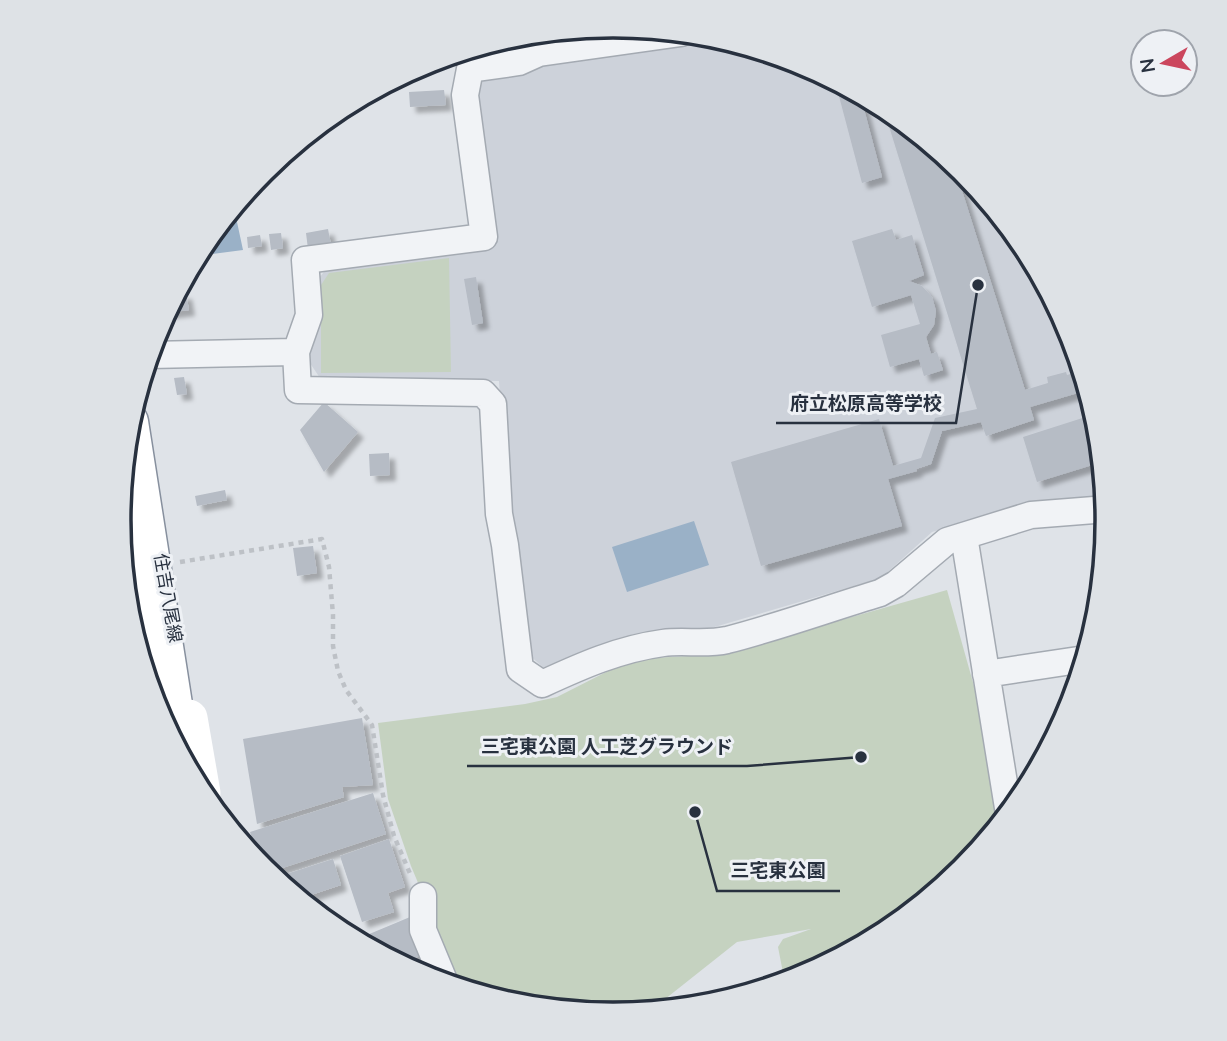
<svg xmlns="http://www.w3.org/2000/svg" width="1227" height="1041" viewBox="0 0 1227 1041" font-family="'Nunito Sans','Noto Sans JP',sans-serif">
<defs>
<filter id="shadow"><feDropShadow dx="6" dy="6" stdDeviation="2" flood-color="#0004"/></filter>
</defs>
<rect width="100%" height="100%" fill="#dfe3e8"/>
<path fill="#cdd2da" d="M715,37L803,64L888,110L963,171L1025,246L1070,332L1098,424L1106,498L1025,505L932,532L881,578L694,633L634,634L544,668L528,654L507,497L499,381L320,378L306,357L316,282L327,268L493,247L473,99L480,73L552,60Z"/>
<path fill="#c5d2c0" d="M449,258L451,372L321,373V285L329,273Z
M947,590L983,718L1000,825C988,840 976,857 962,871C918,914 844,965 785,983L778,947L783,939L811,929L737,942L650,1011L613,1015L517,1005L462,988L411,866L388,799L378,723L525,704L557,697L618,666L652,658L722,654Z"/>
<path fill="#9ab1c7" d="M239,201L237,222L243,250L197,256L203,246Z
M694,521L709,565L627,592L612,547Z"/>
<path fill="#b6bcc5" filter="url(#shadow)" d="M835,81L860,94L882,177L862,183Z
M444,90L446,105L410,107L409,92Z
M883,107L966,175L958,178L1025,390L1048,383L1047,377L1066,372L1067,375L1082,371L1088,390L1030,407L1034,420L986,436L981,422L942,431L931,464L916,469L917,471L888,479L902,526L761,566L731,462L879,419L893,466L921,458L935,418L977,409Z
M328,229L331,245L308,249L306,233Z
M892,229L896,240L912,235L924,275L909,281L922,286L932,297L936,311L934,325L926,337L931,354L937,352L943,370L924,376L919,359L890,367L881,335L920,324L911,295L872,307L852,241Z
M281,233L283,248L271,250L269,234Z
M260,235L262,246L248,248L247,237Z
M476,277L483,323L472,325L464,279Z
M186,293L189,310L166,313L176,295Z
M184,377L187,394L177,395L174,378Z
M324,402L358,432L324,472L300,430Z
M1095,414L1102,462L1037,482L1023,437Z
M389,453L390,475L370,476L369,454Z
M225,490L227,500L197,506L195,496Z
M313,546L317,573L297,576L293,548Z
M362,718L373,785L342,787L344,797L257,824L243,739Z
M373,793L386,834L267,873L262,867L250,832Z
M389,839L405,887L388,893L394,912L362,922L340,856Z
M333,859L341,885L299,899L274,878Z
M410,917L425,954L400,964L355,940Z
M424,961L432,979L408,968Z"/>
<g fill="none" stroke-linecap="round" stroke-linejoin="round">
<defs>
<path id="street" d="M296,352L309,315L305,260L484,237L465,95L470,69L519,62L539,53L681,33
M150,355L296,352L298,390L483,393L493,404L499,514L505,545L520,669L542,684C581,666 619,649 663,643C684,640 705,645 727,640C778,627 830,608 880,593L896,584L947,541L1031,515L1107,509
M964,536L1009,814
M986,674L1085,659
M423,896V930L445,983"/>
<path id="highway" d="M129,422L181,756"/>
</defs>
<use href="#street" stroke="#a4aab2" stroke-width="29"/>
<use href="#highway" stroke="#87909e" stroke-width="41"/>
<path stroke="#bdc1c6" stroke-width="4.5" stroke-dasharray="5 5" stroke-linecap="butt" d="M180,562L322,539L329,567L333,615V646L338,671L346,690L372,725L383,795L394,836L411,876"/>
<use href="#street" stroke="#f1f3f6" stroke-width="26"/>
<path stroke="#fff" stroke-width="37" d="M189,718L202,793"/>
<use href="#highway" stroke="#fff" stroke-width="38"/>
</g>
<g text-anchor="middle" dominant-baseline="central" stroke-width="6" stroke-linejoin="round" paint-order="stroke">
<g font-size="18" fill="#28313f" stroke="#eef1f5">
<text transform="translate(168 598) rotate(80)">住吉八尾線</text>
</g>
</g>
<path d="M0 0H1227V1041H0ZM131 520a482 482 0 1 1 964 0a482 482 0 1 1-964 0Z" fill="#dee2e6" fill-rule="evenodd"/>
<path fill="none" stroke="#28313f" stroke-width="3.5" d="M131 520a482 482 0 1 1 964 0a482 482 0 1 1-964 0Z"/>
<path fill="none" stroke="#28313f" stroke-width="2.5" d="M978 285L956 423H776M861 757L747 766H467M695 812L717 891H840"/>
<g fill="#28313f" stroke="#eef1f5" stroke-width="2.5">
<circle cx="978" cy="285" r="7"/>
<circle cx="861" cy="757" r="7"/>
<circle cx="695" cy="812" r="7"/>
</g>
<g font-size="19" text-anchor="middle" font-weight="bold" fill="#28313f" stroke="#eef1f5" stroke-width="6" stroke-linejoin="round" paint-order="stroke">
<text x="866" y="410">府立松原高等学校</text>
<text x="607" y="753">三宅東公園 人工芝グラウンド</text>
<text x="778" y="877">三宅東公園</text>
</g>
<g transform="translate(1164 63) rotate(261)"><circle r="33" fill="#eef1f5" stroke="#9fa4ac" stroke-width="2"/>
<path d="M0-5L12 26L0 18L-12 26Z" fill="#cb465d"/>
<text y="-10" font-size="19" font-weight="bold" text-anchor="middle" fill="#28313f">N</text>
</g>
</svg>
